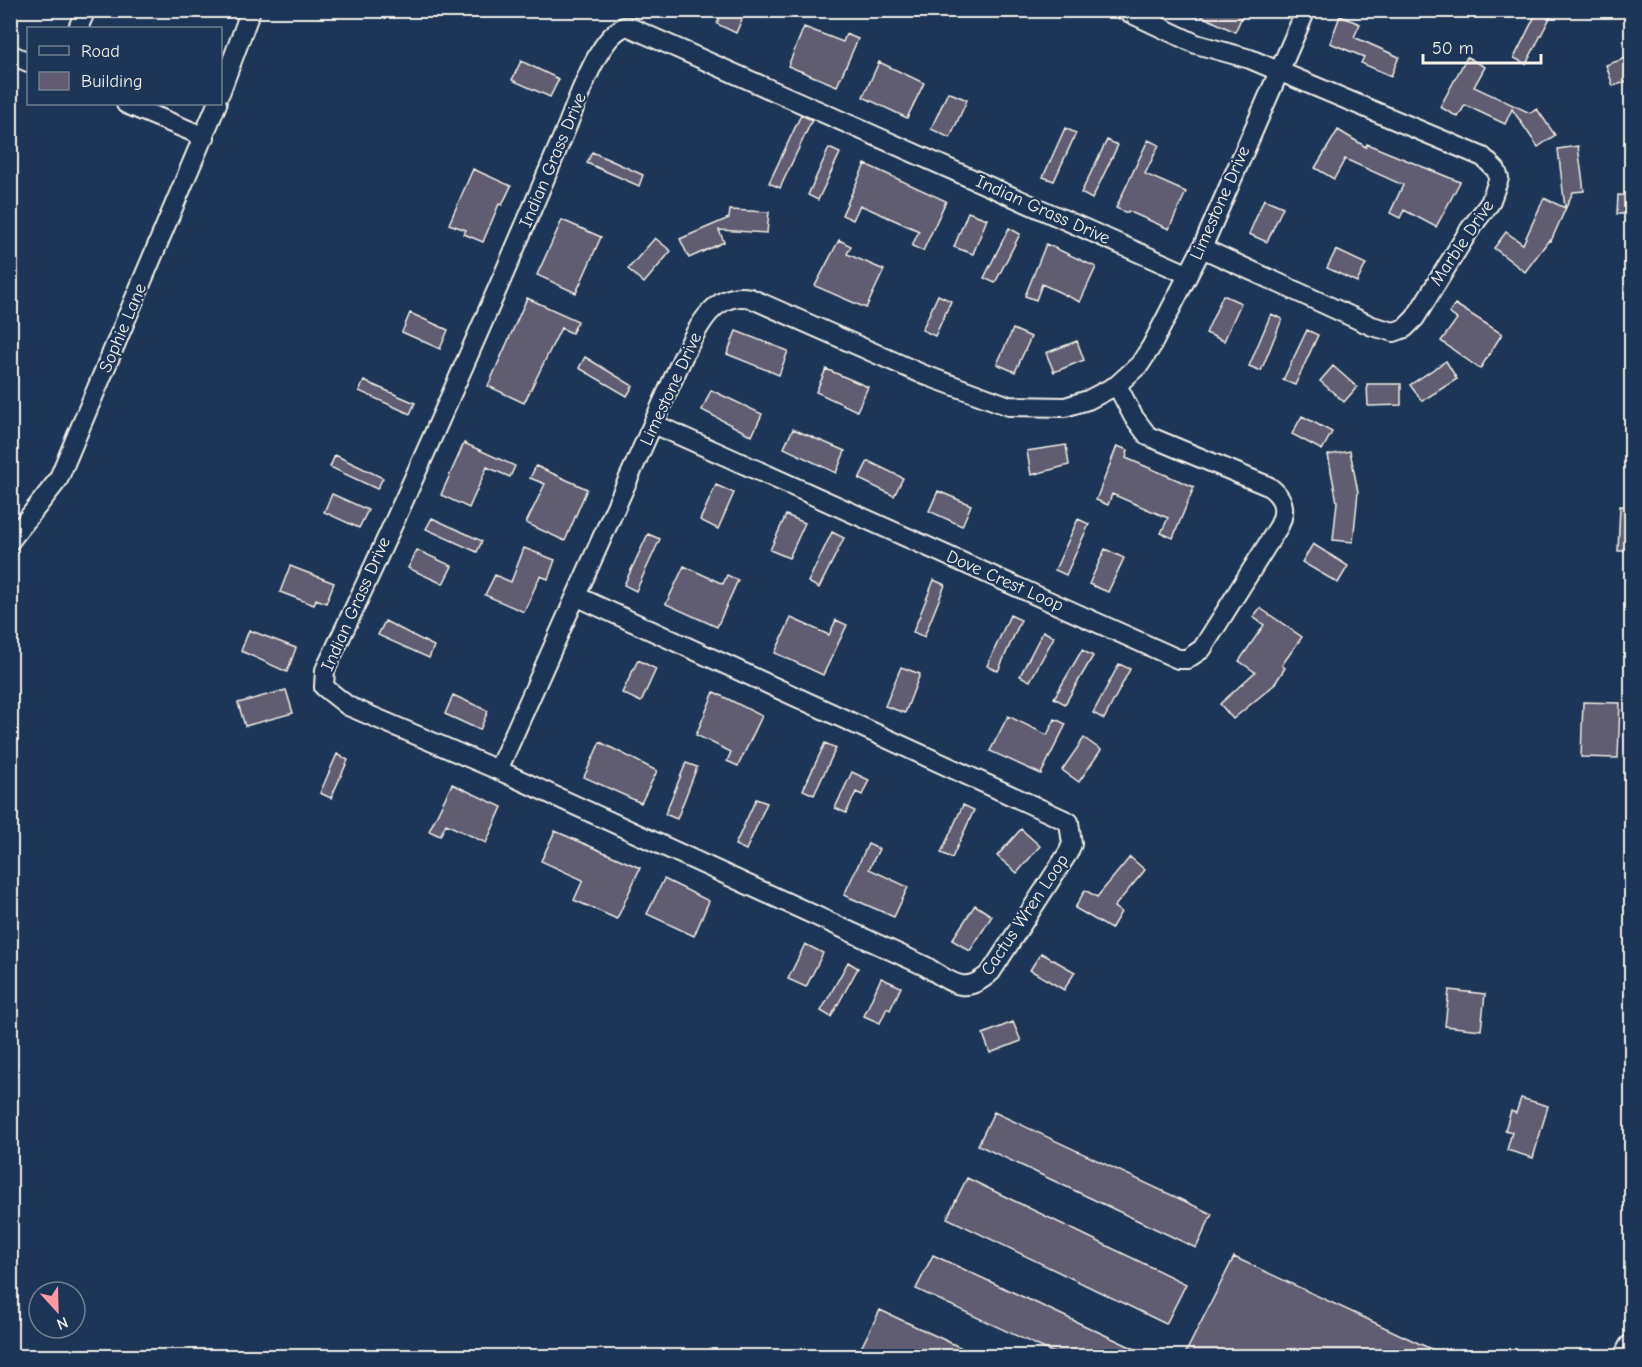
<svg xmlns="http://www.w3.org/2000/svg" width="1642" height="1367" viewBox="0 0 1642 1367" font-family="'Comic Neue',sans-serif">
<rect width="100%" height="100%" fill="#1d3557"/>
<filter id="ink" filterUnits="userSpaceOnUse"><feTurbulence type="fractalNoise" baseFrequency=".0167" numOctaves="2"/><feDisplacementMap in="SourceGraphic" scale="12" xChannelSelector="R" yChannelSelector="G"/><feConvolveMatrix kernelMatrix="1 2 1 2 8 2 1 2 1" color-interpolation-filters="sRGB"/></filter>
<g filter="url(#ink)">
<path fill="#615c72" stroke="#f4f1e8" stroke-width="1.5" d="M723,10H746L736,33L717,24Z
M1189,10H1245L1235,32Z
M1538,10L1552,14L1526,64L1514,58Z
M1340,16L1360,24L1354,37L1399,57L1391,76L1361,63L1364,57L1330,43Z
M804,27L843,42L846,34L858,39L837,86L788,66Z
M1632,56V80L1613,86L1606,65Z
M1467,57L1485,67L1474,87L1530,113L1537,109L1555,135L1538,147L1512,109L1505,124L1465,105L1458,117L1440,107Z
M521,61L559,79L550,97L512,80Z
M879,62L924,83L907,118L863,97Z
M948,92L967,100L950,138L931,129Z
M801,115L812,120L780,188L769,183Z
M1065,128L1076,133L1054,181L1043,177Z
M1338,130L1366,147L1367,144L1460,182L1436,227L1404,210L1400,218L1390,213L1403,185L1345,159L1334,179L1315,168Z
M1107,140L1118,145L1092,199L1081,193Z
M1148,140L1159,145L1145,174L1186,192L1169,229L1128,211L1127,213L1116,208Z
M1578,146L1584,191L1573,192L1551,241L1549,240L1525,272L1494,248L1506,232L1523,244L1544,198L1565,208L1558,149Z
M829,148L840,153L818,200L808,195Z
M592,152L643,175L639,186L587,163Z
M865,164L946,201L923,251L912,246L919,231L860,205L853,220L842,215Z
M473,169L511,186L502,205L499,204L483,242L464,234L466,230L449,224Z
M1618,195L1632,196V214H1617Z
M1264,199L1283,207L1267,242L1249,234Z
M730,210L769,212L767,233L719,230L724,242L689,258L680,239L729,218Z
M968,212L987,219L973,254L954,247Z
M562,220L601,237L576,293L537,275Z
M1009,228L1020,234L995,283L984,278Z
M655,238L671,251L644,283L628,269Z
M839,240L851,246L847,254L884,270L866,308L815,286Z
M1046,244L1096,267L1080,302L1042,284L1036,300L1025,296Z
M1336,250L1366,264L1357,282L1327,268Z
M938,295L951,301L935,336L922,330Z
M1223,295L1241,303L1224,341L1206,333Z
M527,298L578,321L572,333L561,328L524,403L488,386Z
M1455,304L1502,334L1480,369L1441,341L1457,319L1449,313Z
M410,313L448,330L440,349L402,332Z
M1271,314L1282,319L1261,371L1249,366Z
M1013,329L1031,337L1015,372L997,364Z
M1307,330L1318,335L1295,385L1283,380Z
M736,331L788,351L779,375L727,354Z
M1077,341L1084,360L1054,372L1046,353Z
M585,357L633,386L627,396L579,368Z
M1446,361L1457,379L1422,401L1410,385Z
M1333,366L1357,387L1344,402L1320,381Z
M826,369L868,387L857,411L816,392Z
M364,381L415,403L410,414L359,391Z
M1367,384H1401V405L1368,406Z
M711,390L762,414L752,436L702,410Z
M1302,416L1332,432L1322,450L1292,434Z
M793,429L845,451L836,473L784,448Z
M464,443L515,466L510,477L487,467L469,508L441,495Z
M1066,445L1069,465L1031,475L1027,451Z
M1117,446L1128,450L1126,458L1194,487L1173,538L1161,533L1168,518L1112,494L1108,505L1096,500Z
M1350,451L1358,492L1353,542L1333,540L1337,502L1328,455Z
M335,455L383,478L377,489L330,467Z
M868,461L903,478L894,496L859,479Z
M536,466L587,489L565,541L526,523L545,484L530,478Z
M716,485L734,493L718,529L700,520Z
M938,491L971,505L962,526L929,511Z
M332,494L368,510L359,528L324,512Z
M1620,506L1632,507V551H1618Z
M786,515L805,523L789,558L770,550Z
M432,518L482,541L477,552L426,529Z
M1078,519L1089,524L1066,575L1055,570Z
M832,532L844,538L819,588L808,582Z
M648,534L660,539L636,591L624,585Z
M1313,544L1348,566L1338,583L1302,562Z
M524,548L555,560L548,579L540,576L524,612L485,595L495,575L511,582Z
M1105,549L1124,558L1108,592L1089,584Z
M417,550L452,566L443,584L408,568Z
M290,566L334,583L326,603L316,599L314,605L280,592Z
M684,566L723,584L727,575L738,580L717,627L666,604Z
M934,580L945,585L924,637L913,632Z
M1260,608L1302,637L1282,665L1285,668L1274,685L1233,719L1220,704L1255,672L1239,661L1264,625L1253,617Z
M1010,615L1021,620L998,671L987,666Z
M791,618L829,635L836,620L847,625L823,675L775,653Z
M385,621L434,646L429,658L378,635Z
M249,630L296,648L287,672L241,651Z
M1043,631L1054,637L1030,681L1020,676Z
M1082,650L1093,656L1065,704L1054,698Z
M638,660L656,669L641,702L622,693Z
M1119,664L1130,669L1104,719L1093,713Z
M901,667L920,674L905,713L885,706Z
M286,690L293,713L245,726L238,703Z
M714,692L762,716L738,766L727,761L731,752L696,735Z
M453,695L488,711L480,730L445,714Z
M1583,702L1620,703L1618,758L1581,757Z
M1008,716L1047,735L1055,719L1066,724L1041,774L990,751Z
M1084,738L1101,750L1079,782L1062,770Z
M600,742L657,771L641,803L584,777Z
M825,743L836,748L814,795L803,790Z
M337,754L348,760L331,798L320,793Z
M686,763L697,767L677,819L665,814Z
M852,772L869,780L862,795L856,792L846,813L835,808Z
M452,784L502,807L486,843L446,824L440,836L429,831Z
M756,799L767,803L746,850L735,845Z
M963,805L974,810L952,858L941,853Z
M1021,829L1040,846L1017,873L997,856Z
M555,831L640,868L617,919L574,900L583,880L541,861Z
M868,844L879,849L869,869L908,887L894,917L844,895Z
M1130,857L1145,870L1114,907L1121,912L1111,929L1075,908L1085,890L1097,897Z
M664,879L709,901L694,936L647,914Z
M975,905L992,916L970,951L952,940Z
M805,944L823,953L806,987L788,979Z
M1041,953L1075,972L1064,990L1030,970Z
M848,962L858,968L831,1017L821,1011Z
M881,978L901,987L890,1010L887,1008L880,1023L864,1016Z
M1449,990L1485,994L1481,1030L1445,1026Z
M1013,1022L1021,1041L990,1053L983,1034Z
M1521,1098L1548,1106L1533,1158L1507,1150L1512,1132L1505,1130L1511,1111L1516,1113Z
M994,1112L1212,1214L1196,1248L978,1145Z
M967,1178L1186,1284L1166,1324L947,1218Z
M933,1255L1150,1356H1060L916,1289Z
M1234,1257L1446,1356H1184Z
M880,1310L979,1356H857Z"/>
<g fill="none" stroke-linecap="round" stroke-linejoin="round">
<defs>
<path id="minor" d="M1124,10L1196,44L1250,59L1483,157L1496,170L1499,178L1490,203L1470,229L1415,318L1405,328L1394,332L1372,326L1202,248
M78,28L86,10
M10,54L28,62
M220,93L251,10
M126,104L205,137
M654,424L1178,659H1187L1202,649L1279,526C1287,509 1284,497 1268,486L1148,436L1133,416L1117,385
M10,541L58,480L217,104
M578,597L1069,822L1072,844L1068,853L991,972C964,997 952,982 925,966L498,770L348,706L324,687L325,670C409,495 487,315 563,136C575,109 597,34 627,26L1187,274
M498,770L682,359C696,331 713,290 750,298L922,374L1009,406L1065,407L1088,400L1117,385L1140,364L1151,347L1202,248L1306,10"/>
<path id="secondary" d="M1628,1356L1632,1348"/>
</defs>
<use href="#minor" stroke="#f4f1e8" stroke-width="22"/>
<use href="#secondary" stroke="#f4f1e8" stroke-width="30"/>
<use href="#minor" stroke="#1d3557" stroke-width="18"/>
<use href="#secondary" stroke="#1d3557" stroke-width="26"/>
</g>
</g>
<g text-anchor="middle" dominant-baseline="central" stroke-width="4.5" stroke-linejoin="round" paint-order="stroke">
<g font-size="18" fill="#f4f1e8" stroke="#1d3557">
<text transform="translate(553 160) rotate(-67)">Indian Grass Drive</text>
<text transform="translate(1220 203) rotate(-66)">Limestone Drive</text>
<text transform="translate(1043 210) rotate(24)">Indian Grass Drive</text>
<text transform="translate(1462 243) rotate(-56)">Marble Drive</text>
<text transform="translate(123 328) rotate(-67)">Sophie Lane</text>
<text transform="translate(671 389) rotate(-65)">Limestone Drive</text>
<text transform="translate(1005 581) rotate(24)">Dove Crest Loop</text>
<text transform="translate(356 604) rotate(-66)">Indian Grass Drive</text>
<text transform="translate(1025 915) rotate(-56)">Cactus Wren Loop</text>
</g>
</g>
<rect width="1642" height="1367" fill="none" stroke="#1d3557" stroke-width="36"/>
<rect x="18" y="18" width="1606" height="1331" fill="none" stroke="#f4f1e8" stroke-width="2" filter="url(#ink)"/>
<rect x="27" y="27" width="195" height="78" fill="#1d3557" stroke="#738091" stroke-width="1.5"/>
<rect x="39" y="46" width="30" height="9" fill="#1d3557" stroke="#738091" stroke-width="1.5"/>
<text x="81" y="57" font-size="18" fill="#f4f1e8">Road</text>
<rect x="39" y="72" width="30" height="18" fill="#615c72" stroke="#738091" stroke-width="1.5"/>
<text x="81" y="87" font-size="18" fill="#f4f1e8">Building</text>
<g transform="translate(57 1310) rotate(158)"><circle r="28" fill="#1d3557" stroke="#738091" stroke-width="1.5"/>
<path d="M0-4.5L10 22L0 15L-10 22Z" fill="#ff9aa2"/>
<text y="-9" font-size="16" font-weight="bold" text-anchor="middle" fill="#f4f1e8">N</text>
</g>
<path d="M1423 54v9h118v-9" fill="none" stroke="#f4f1e8" stroke-width="3"/>
<text x="1432" y="54" font-size="18" fill="#f4f1e8" stroke="#1d3557" stroke-width="4.5" paint-order="stroke">50 m</text>
</svg>
